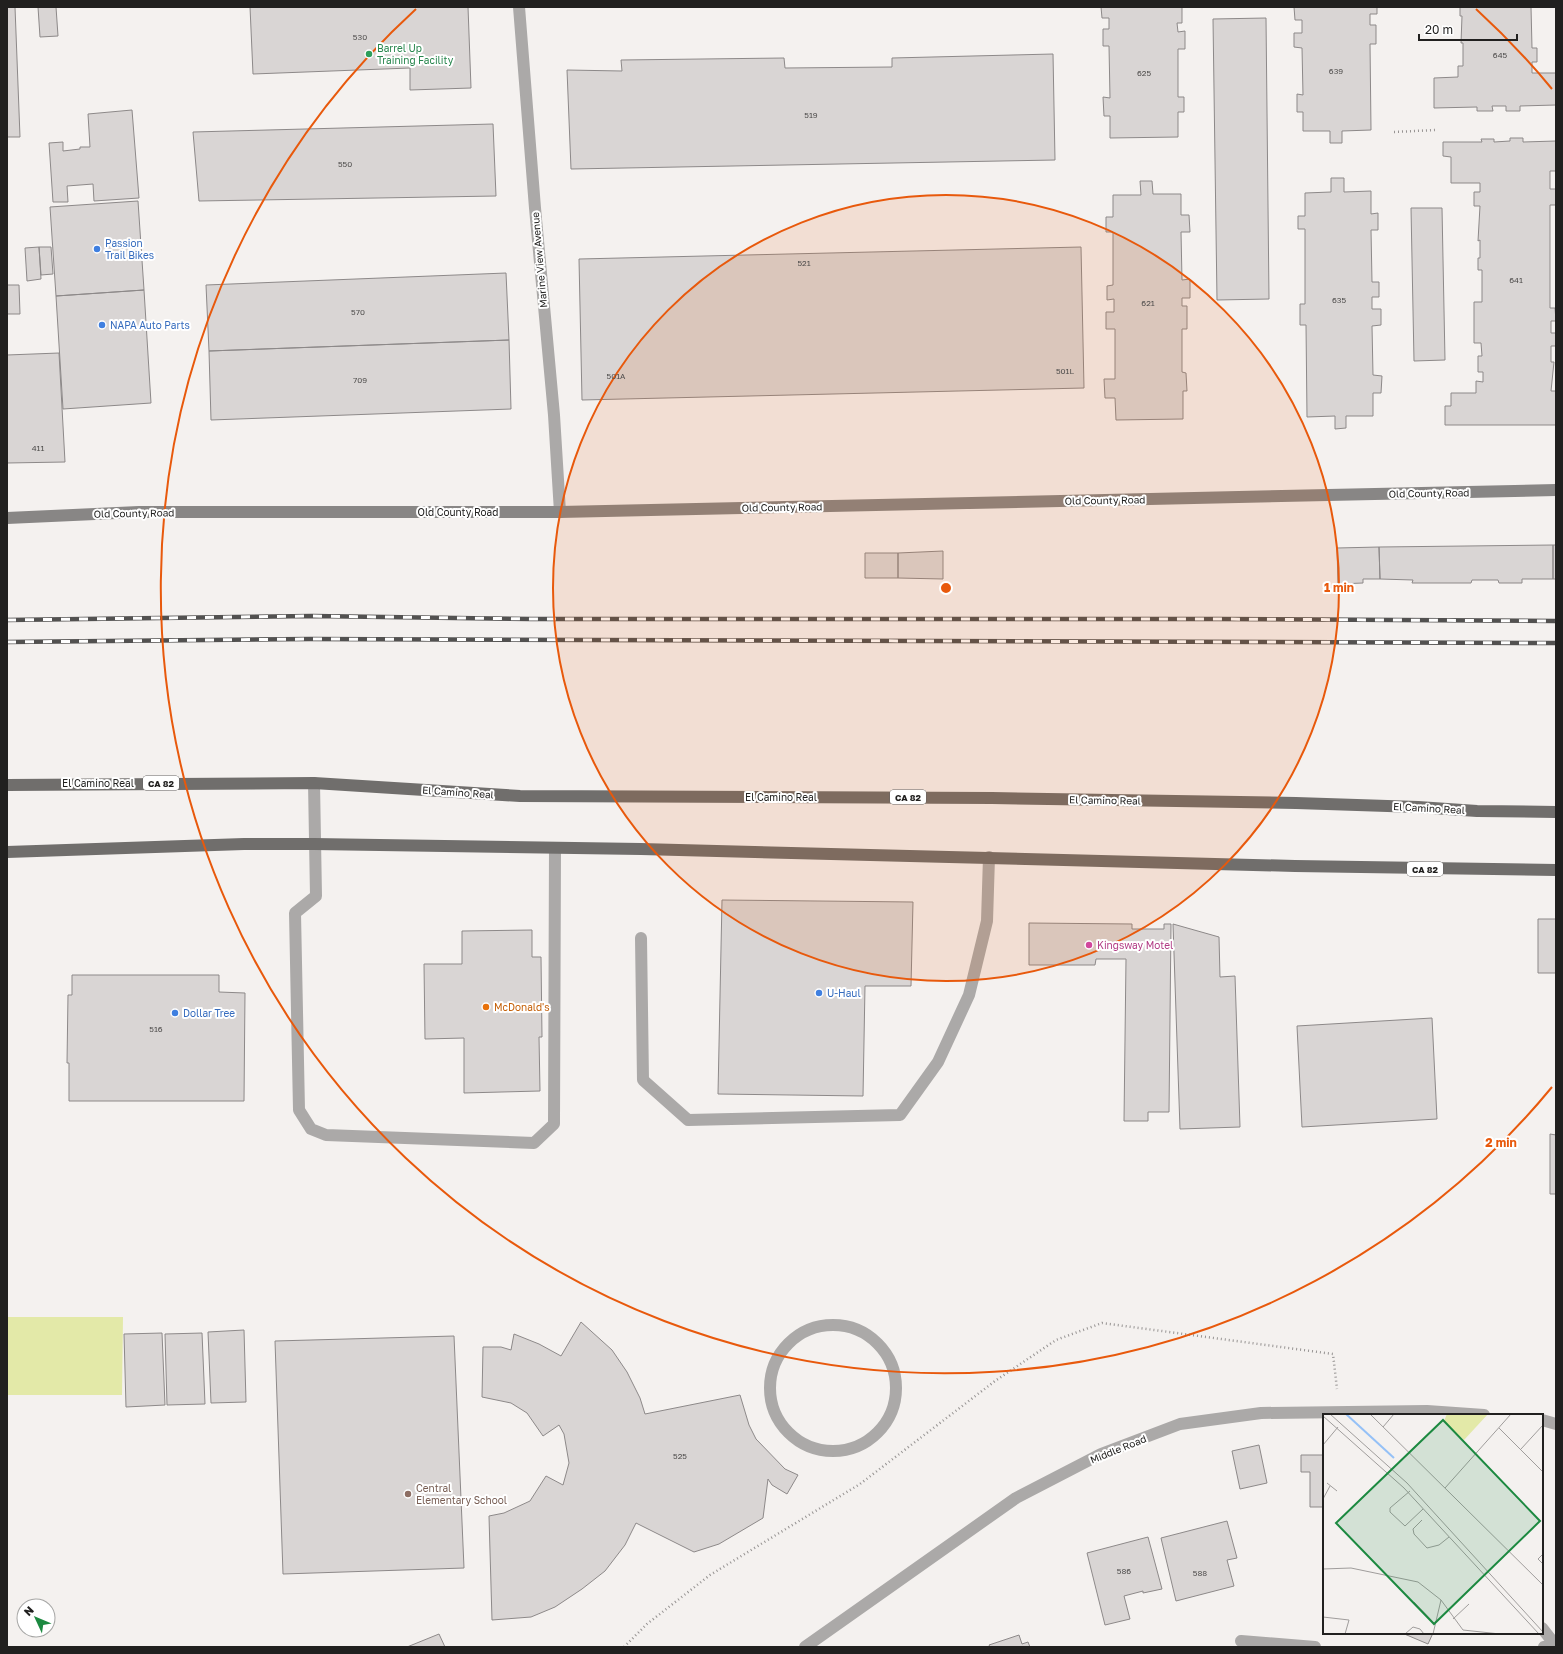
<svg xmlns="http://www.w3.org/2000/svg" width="1563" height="1654" viewBox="0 0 1563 1654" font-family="'Golos Text',sans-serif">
<rect width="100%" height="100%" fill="#f4f1ef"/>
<path fill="#e3e9a8" d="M7,1317H123L122,1395H7Z"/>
<path fill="#d9d5d4" stroke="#8d8989" d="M7,7H15L20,137H7Z
M38,7H56L58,36L40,37Z
M250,7H468L471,88L410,90V68L253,74Z
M1101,7H1182V23H1177L1178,32L1185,31V49H1178V97H1184V112H1178V137L1110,138V116H1104L1103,97L1110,98L1109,46H1103V29H1109V18H1102Z
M1294,7H1377V14H1370V25H1376V44H1370L1371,130L1342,131V143H1330V131H1303V112H1297V94L1303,95L1302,48L1294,47V33H1302V20H1295Z
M1460,7H1531L1532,48H1537V62H1532V73H1556V105L1520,106V111H1506V106H1492L1493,111H1477V107L1434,108V78L1458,77V66H1463V43H1461L1462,16H1460Z
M1266,18L1269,299L1217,300L1213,19Z
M1053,54L1055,160L571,169L567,70L622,71L621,60L784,58L785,68L892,67V58Z
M132,110L139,198L94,201L93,184L67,186L68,202H53L49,143L63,142V151L80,149V147H90L88,114Z
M493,124L496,196L199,201L193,132Z
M1510,138H1523V142L1556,141V171H1550V189H1556V205H1550V308H1555L1556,321H1551V333H1556V346H1551V362H1554L1551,391H1556V425H1445V406H1451V393H1476V381L1483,382V372H1478V356H1482L1481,343H1474V302H1482V270H1478V258H1480V240L1478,241L1480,206H1474V192H1480V183H1451V157L1443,156V142H1482L1481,139H1494V142L1510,141Z
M1331,178H1344V192L1371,191V214L1378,213V230H1371L1372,282H1379V297H1372V309H1381V325L1372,326L1373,375L1382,376L1381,393H1373V416H1346V428L1335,429V416L1307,417L1306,325H1300V304H1305V229H1298V216H1305V193L1331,192Z
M1140,181H1152L1153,194H1181V215H1189L1190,232H1181L1182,280L1190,279V298H1182V306H1187V329H1182V372L1186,373L1187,391H1183V419L1116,420L1115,398H1105L1104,379H1115V329H1106V312H1114V299L1107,300V286L1113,285V232H1106V217H1113V195H1141Z
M138,201L144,290L56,296L50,207Z
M1411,208H1442L1445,360L1414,361Z
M39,247H51L53,274L41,275Z
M39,247L41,279L27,281L25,248Z
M1081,247L1084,388L582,400L579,259Z
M506,273L509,340L209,351L206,285Z
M7,285H19L20,314H7Z
M144,290L151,403L63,409L56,296Z
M509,340L511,409L211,420L209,351Z
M59,353L65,462L7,463V355Z
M1553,545H1556V579H1553Z
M1553,545V579H1522V583H1499L1498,580H1472L1471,583H1412L1413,580L1380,579L1379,547Z
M1379,547L1380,579H1363V583L1338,584L1337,548Z
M943,551V579L898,578V553Z
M865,553H898V578H865Z
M722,900L913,902L911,986H865L863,1096L718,1094Z
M1538,919H1556V973H1538Z
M1029,923L1132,924V929H1164V924H1171L1169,1112H1148V1121H1124L1126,959H1096L1095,965H1029Z
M1173,924L1219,937L1220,977L1235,976L1240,1127L1180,1129Z
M532,930V957H541L542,1037H539L540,1091L464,1093V1038L425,1039L424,964H462V931Z
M72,975H219V992L245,993L244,1101H69V1063H67L68,995H72Z
M1432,1018L1437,1119L1302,1127L1297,1026Z
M1550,1134L1556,1135V1194H1550Z
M581,1322L612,1350L627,1372L640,1398L645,1414L740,1395L749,1425L756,1439L785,1469L798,1475L787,1494L772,1485L768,1479L763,1518L719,1544L694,1552L636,1523L625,1545L605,1571L582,1589L555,1607L531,1617L492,1620L489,1516L504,1513L530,1501L546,1476L563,1485L569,1463L564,1434L559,1425L543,1436L527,1413L511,1403L482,1397L483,1347H501L511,1350L514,1334L539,1344L561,1356Z
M244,1330L246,1402L211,1403L208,1332Z
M162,1333L165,1405L126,1407L124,1334Z
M202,1333L205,1404L167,1405L165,1334Z
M454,1336L464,1568L283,1574L275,1341Z
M1259,1445L1267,1483L1240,1489L1232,1451Z
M1301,1455H1324V1507H1310V1472H1301Z
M1227,1521L1237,1558L1227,1560L1234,1586L1176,1601L1161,1538Z
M1148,1537L1162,1589L1143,1593V1591L1124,1596L1130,1619L1105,1625L1087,1553Z
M1402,1633H1433L1428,1644Z
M439,1634L445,1647H407Z
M1019,1635L1022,1644L1028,1642L1030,1647H990L989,1645Z"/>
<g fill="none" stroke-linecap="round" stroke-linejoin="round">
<path stroke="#969392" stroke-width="2.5" stroke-dasharray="1 3" stroke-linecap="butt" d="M1394,132L1436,130
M624,1647L647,1624L710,1575L860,1484L995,1381L1056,1340L1102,1323L1333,1354L1337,1389"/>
<path stroke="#aba9a8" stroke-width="12" d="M314,783L316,896L295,913L299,1110L311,1129L326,1135L534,1143L554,1124L555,848
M641,938L643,1080L688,1120L900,1115L938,1062L969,995L987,921L989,857
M770 1388a63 63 0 1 1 126 0a63 63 0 1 1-126 0Z
M1241,1641L1315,1647
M1544,1647L1555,1645"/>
<path stroke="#aba9a8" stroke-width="12" d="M519,7L535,208L554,415L560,512
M1542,1420L1556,1424
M1542,1628L1556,1646
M805,1647L1016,1498L1101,1454L1180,1424L1261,1413L1427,1411L1484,1415"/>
<path stroke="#888685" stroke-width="12" d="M7,518L139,512H560L1556,490"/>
<path stroke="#706e6c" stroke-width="12" d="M7,785L314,783L520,796L992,798L1296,803L1418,807L1477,811L1556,812
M7,852L244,844H314L641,849L1295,866L1556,870"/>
<defs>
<path id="rail" d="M7,620L312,616L531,619H1218L1556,621
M7,642L310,639L1556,643"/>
</defs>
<use href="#rail" stroke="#525150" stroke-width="4.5"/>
<use href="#rail" stroke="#fff" stroke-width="3" stroke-dasharray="9" stroke-linecap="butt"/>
</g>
<circle cx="946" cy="588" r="393" fill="#e8590c" fill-opacity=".12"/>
<g fill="none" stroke="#e8590c" stroke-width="2">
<circle cx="946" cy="588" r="393"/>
<path d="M1552 1087A785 785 0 1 1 416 9M1476 9A785 785 0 0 1 1552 89"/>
</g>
<circle fill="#2e9e5b" stroke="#fff" stroke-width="1.5" cx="369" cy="54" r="4"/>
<g fill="#3f7fe0" stroke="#fff" stroke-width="1.5">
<circle cx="97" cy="249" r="4"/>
<circle cx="102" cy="325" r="4"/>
<circle cx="819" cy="993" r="4"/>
<circle cx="175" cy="1013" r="4"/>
</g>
<circle fill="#d1479c" stroke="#fff" stroke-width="1.5" cx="1089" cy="945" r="4"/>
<circle fill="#e8710a" stroke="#fff" stroke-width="1.5" cx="486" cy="1007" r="4"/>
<circle fill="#8d6e63" stroke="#fff" stroke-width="1.5" cx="408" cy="1494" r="4"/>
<g text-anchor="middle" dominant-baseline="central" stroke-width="4" stroke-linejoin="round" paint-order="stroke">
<g font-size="8" fill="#4f4d4c">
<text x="360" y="37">530</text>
<text x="1500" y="55">645</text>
<text x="1336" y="71">639</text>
<text x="1144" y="73">625</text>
<text x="811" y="115">519</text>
<text x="345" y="164">550</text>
<text x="804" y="263">521</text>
<text x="1516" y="280">641</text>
<text x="1339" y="300">635</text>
<text x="1148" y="303">621</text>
<text x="358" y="312">570</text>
<text x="1065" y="371">501L</text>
<text x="616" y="376">501A</text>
<text x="360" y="380">709</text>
<text x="38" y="448">411</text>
<text x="156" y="1029">516</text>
<text x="680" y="1456">525</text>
<text x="1124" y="1571">586</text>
<text x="1200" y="1573">588</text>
</g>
<g fill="#fff" stroke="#646362" stroke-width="1">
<rect x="143" y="776" width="36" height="14" rx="3"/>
<rect x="890" y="790" width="36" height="14" rx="3"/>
<rect x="1407" y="862" width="36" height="14" rx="3"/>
</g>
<g font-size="9" font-weight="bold" fill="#21201f">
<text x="161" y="783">CA 82</text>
<text x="908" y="797">CA 82</text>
<text x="1425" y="869">CA 82</text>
</g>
<g font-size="10" fill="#27864d" stroke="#fff" text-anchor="start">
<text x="377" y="48">Barrel Up<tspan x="377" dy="12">Training Facility</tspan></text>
</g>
<g font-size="10" fill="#366cbe" stroke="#fff" text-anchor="start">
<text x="105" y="243">Passion<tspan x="105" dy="12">Trail Bikes</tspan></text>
<text x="110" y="325">NAPA Auto Parts</text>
<text x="827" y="993">U-Haul</text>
<text x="183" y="1013">Dollar Tree</text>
</g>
<g font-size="10" fill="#21201f" stroke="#fff">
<text transform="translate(539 260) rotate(-95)">Marine View Avenue</text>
<text transform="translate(1429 493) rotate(-1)">Old County Road</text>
<text transform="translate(1105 500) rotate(-1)">Old County Road</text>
<text transform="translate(782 507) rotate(-1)">Old County Road</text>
<text x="458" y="512">Old County Road</text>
<text transform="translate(134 513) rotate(-1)">Old County Road</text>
<text x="98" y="783">El Camino Real</text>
<text transform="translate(458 792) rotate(4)">El Camino Real</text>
<text x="781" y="797">El Camino Real</text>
<text transform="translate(1105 800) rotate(1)">El Camino Real</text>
<text transform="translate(1429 808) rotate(3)">El Camino Real</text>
<text transform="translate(1118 1449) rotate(-22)">Middle Road</text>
</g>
<g font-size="10" fill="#b23c85" stroke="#fff" text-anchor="start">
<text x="1097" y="945">Kingsway Motel</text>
</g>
<g font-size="10" fill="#c56008" stroke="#fff" text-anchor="start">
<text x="494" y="1007">McDonald's</text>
</g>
<g font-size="10" fill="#785e54" stroke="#fff" text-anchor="start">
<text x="416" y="1488">Central<tspan x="416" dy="12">Elementary School</tspan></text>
</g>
</g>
<g transform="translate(1323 1414)">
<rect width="220" height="220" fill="#f4f1ef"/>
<path d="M124,0H165L141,26L121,7Z" fill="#e3e9a8"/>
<path fill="none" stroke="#95c1f7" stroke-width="2" d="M23,0L71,44"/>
<path fill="none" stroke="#a09d9c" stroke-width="1" d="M7,0L84,69L220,218M47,0L220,171M0,2L81,74L216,220M60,13L71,0M176,14L220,58M0,31L15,13M198,35L220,11M4,69L14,77M122,74L188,0M87,77L67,94V98L82,112L100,95M0,85L7,72M99,106L90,115L91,120L104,134L116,131L126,123M220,140L215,145L220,150M0,155L28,154L95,168L118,186L140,216L177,220M91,188L111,209M0,203L26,206L22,220M130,205L146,190M82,220L90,213L97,215L101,220M110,220L118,186"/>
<path fill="#1c8940" fill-opacity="0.15" stroke="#1c8940" stroke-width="2" d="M120,6L217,107L111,210L13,109Z"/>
<rect width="220" height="220" fill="none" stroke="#21201f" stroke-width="2"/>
</g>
<circle cx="946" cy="588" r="6" fill="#e8590c" stroke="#fff" stroke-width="2"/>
<g font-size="12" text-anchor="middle" font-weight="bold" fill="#e8590c" stroke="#fff" stroke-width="4" stroke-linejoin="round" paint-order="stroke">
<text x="1339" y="592">1 min</text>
<text x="1501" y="1147">2 min</text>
</g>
<rect width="1563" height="1654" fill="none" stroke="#21201f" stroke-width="16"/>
<g transform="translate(36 1618) rotate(314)"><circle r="19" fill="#ffffff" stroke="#a6a6a5"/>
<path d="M0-3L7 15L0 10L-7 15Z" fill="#1c8940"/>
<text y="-6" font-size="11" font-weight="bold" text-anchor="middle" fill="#21201f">N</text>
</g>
<path d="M1419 34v6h98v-6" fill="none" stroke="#21201f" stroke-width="2"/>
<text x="1425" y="34" font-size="12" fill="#21201f" stroke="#ffffff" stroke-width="3" paint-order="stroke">20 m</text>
</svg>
